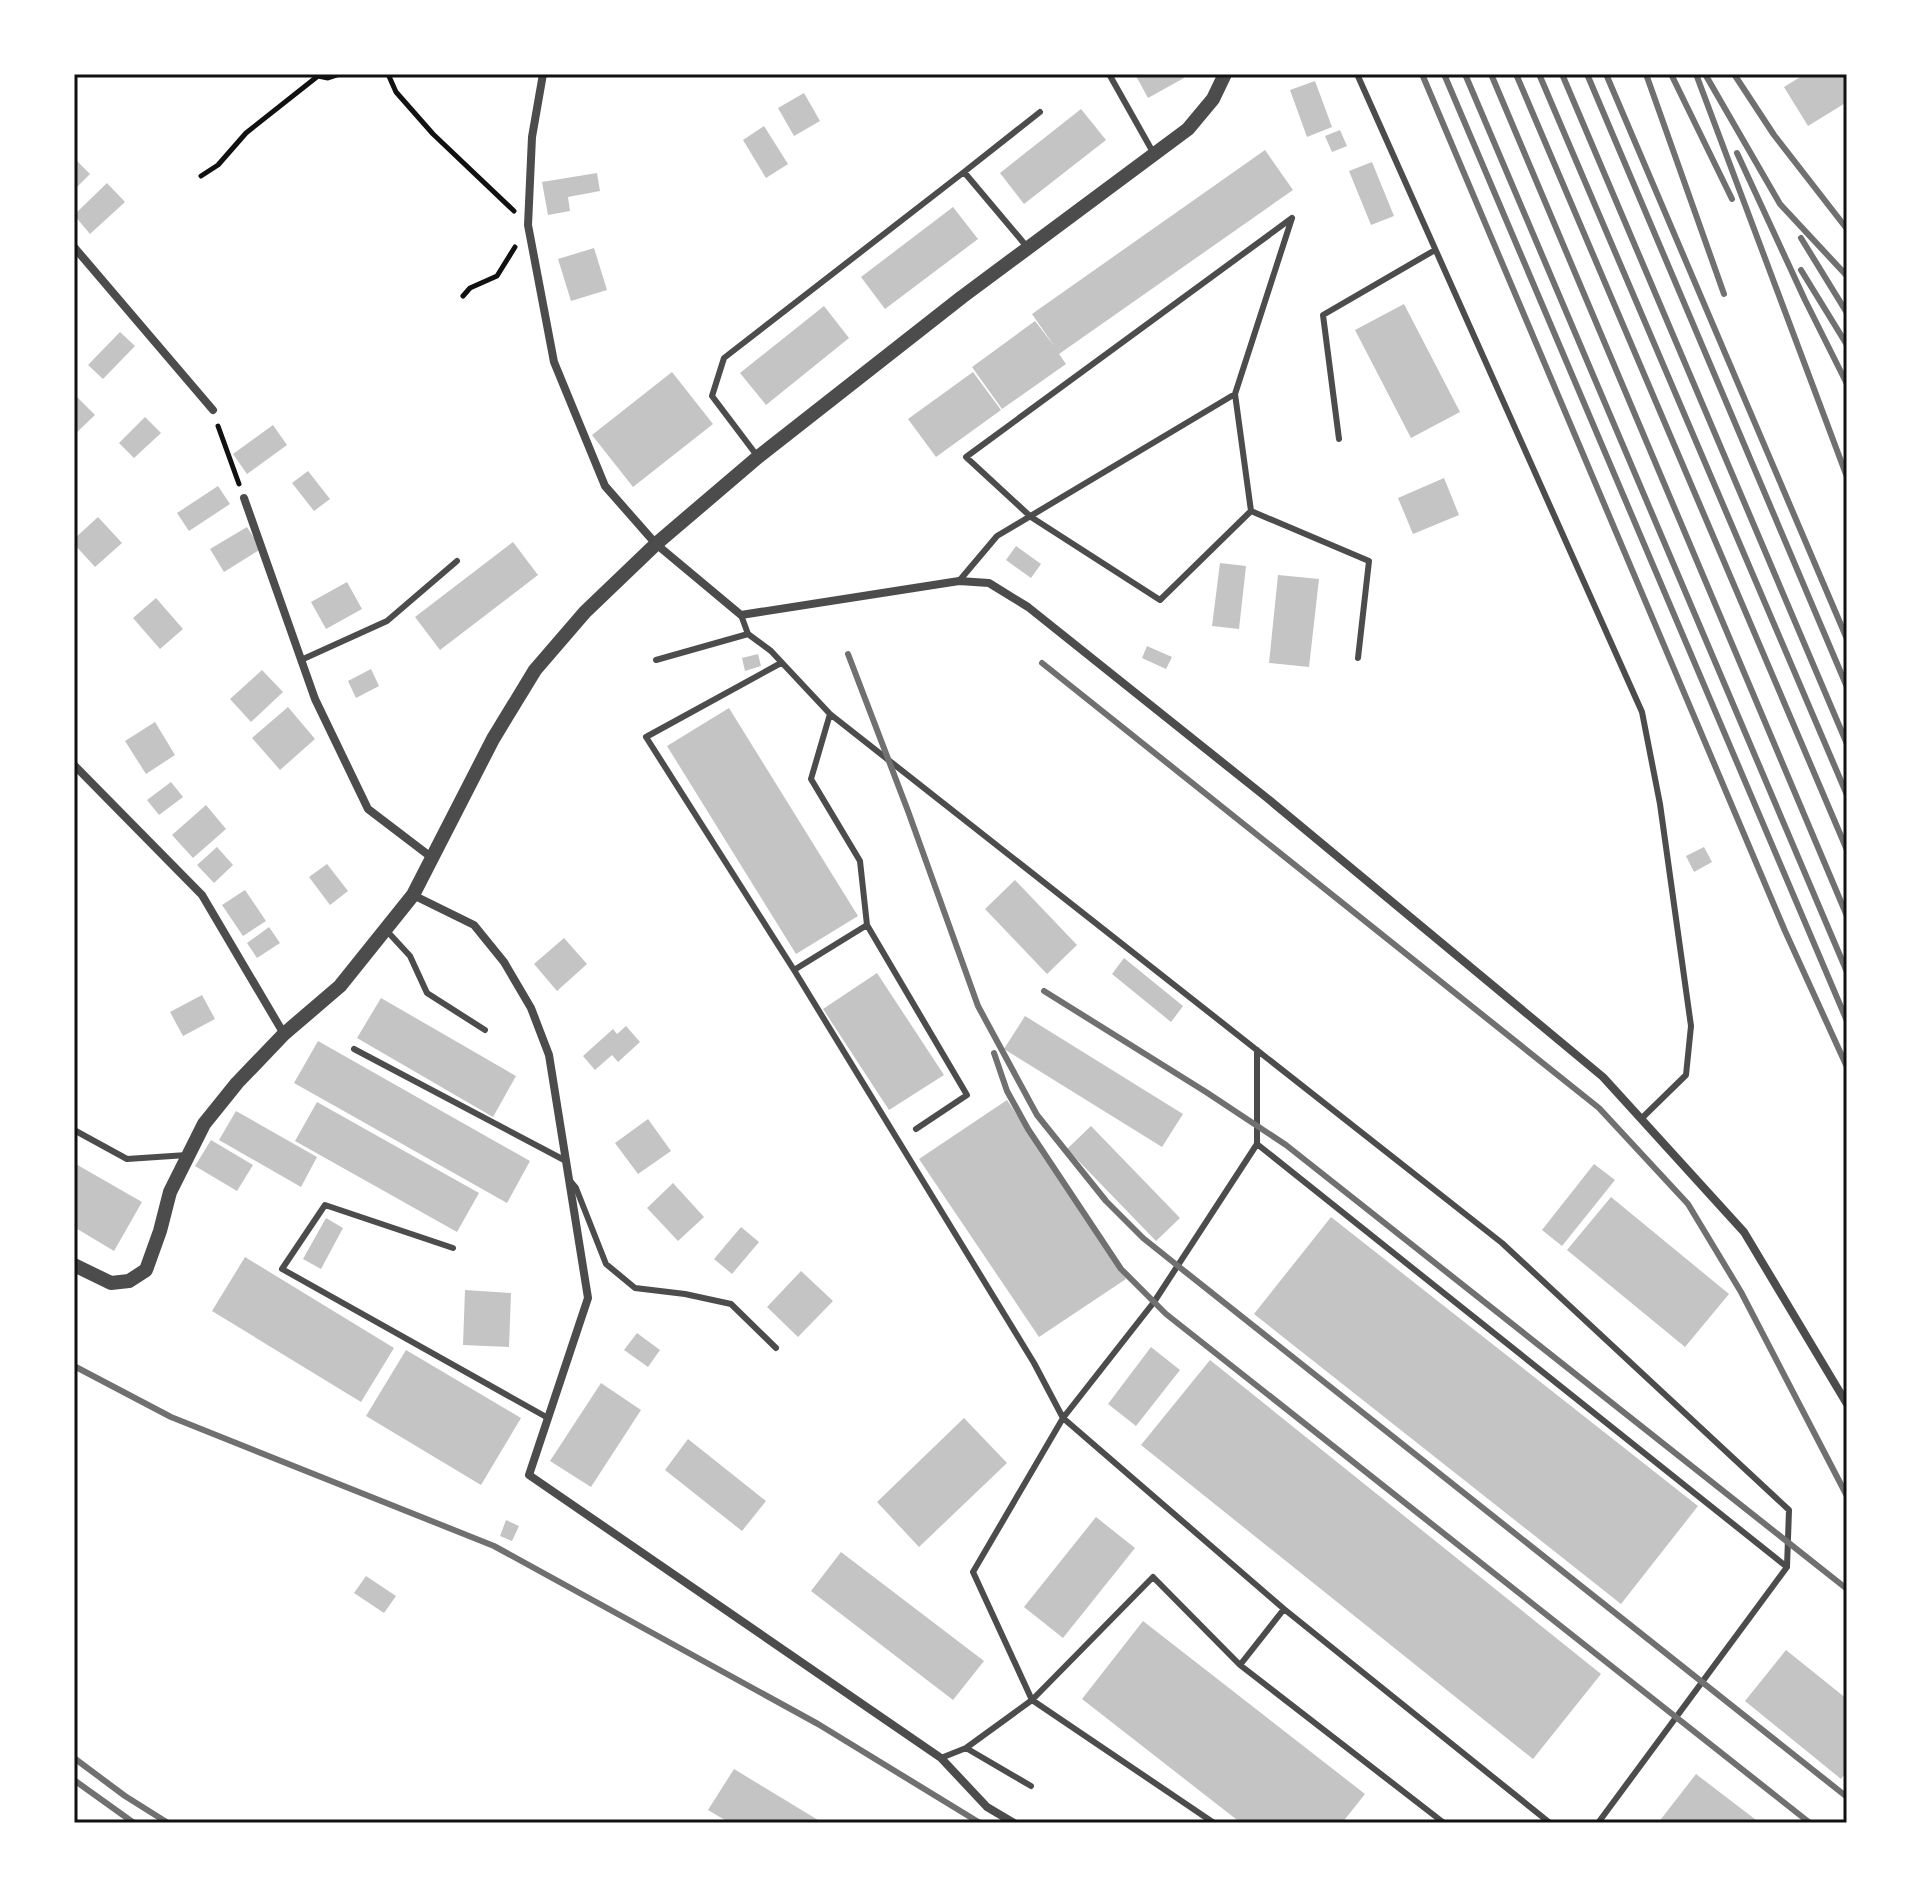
<svg xmlns="http://www.w3.org/2000/svg" width="1921" height="1897" viewBox="0 0 1921 1897" font-family="'Fira Sans',sans-serif">
<rect width="100%" height="100%" fill="#fff"/>
<path fill="#c4c4c4" d="M1135,74H1182L1184,78L1148,98Z
M1805,74H1847V102L1808,126L1784,87Z
M1315,81L1332,127L1307,137L1290,90Z
M804,93L820,121L794,136L778,108Z
M1081,109L1106,140L1024,204L1000,173Z
M764,126L788,164L766,178L743,140Z
M1340,130L1347,146L1332,152L1325,136Z
M1265,150L1293,190L1059,354L1066,364L1002,409L972,367L1035,321L1055,347L1032,314Z
M74,158L90,174L74,190Z
M1372,162L1394,216L1371,225L1349,171Z
M597,173L600,191L568,197L570,211L548,215L542,182Z
M107,183L125,202L90,234L74,215Z
M953,207L978,239L885,309L861,277Z
M594,248L607,290L571,301L558,259Z
M1404,304L1460,412L1411,438L1355,330Z
M824,306L849,338L766,405L740,373Z
M120,332L135,346L103,379L88,365Z
M672,372L713,424L633,487L592,435Z
M973,372L1001,410L936,457L908,419Z
M77,397L95,415L74,435V400Z
M145,417L161,433L134,458L119,443Z
M273,425L287,445L247,474L233,454Z
M308,471L330,499L314,511L292,483Z
M1444,478L1459,515L1413,534L1398,498Z
M218,486L230,504L189,531L177,513Z
M98,517L122,543L95,567L74,544V539Z
M247,527L261,549L224,572L210,549Z
M513,542L538,575L440,650L415,617Z
M1016,546L1041,564L1031,578L1006,560Z
M1220,563L1246,566L1239,629L1212,626Z
M1278,575L1319,579L1309,667L1269,663Z
M347,582L362,609L326,629L311,602Z
M156,598L183,629L160,649L133,618Z
M1147,646L1172,657L1166,669L1142,658Z
M758,654L761,666L745,671L742,658Z
M371,669L379,686L356,698L348,681Z
M262,670L283,692L251,722L230,699Z
M288,707L315,739L280,770L252,738Z
M729,708L858,916L796,954L667,746Z
M155,722L175,755L146,774L125,741Z
M171,782L183,797L159,815L147,800Z
M206,805L226,829L193,858L172,835Z
M217,847L233,865L214,883L197,865Z
M1704,847L1712,862L1694,872L1686,856Z
M327,864L348,891L330,905L309,877Z
M1015,880L1077,945L1047,974L985,909Z
M245,890L266,921L243,936L222,905Z
M269,927L280,943L257,958L247,943Z
M564,938L587,964L557,991L534,964Z
M1124,958L1183,1006L1171,1022L1112,974Z
M877,973L944,1075L889,1110L823,1009Z
M202,995L215,1019L183,1036L170,1012Z
M381,998L516,1076L493,1117L357,1038Z
M1025,1016L1183,1114L1162,1147L1004,1049Z
M626,1026L640,1042L618,1062L612,1055L595,1070L583,1056L613,1029L617,1034Z
M318,1041L530,1161L507,1203L294,1083Z
M1007,1100L1126,1279L1039,1337L919,1159Z
M317,1102L479,1193L457,1232L295,1141Z
M236,1111L317,1157L301,1187L219,1140Z
M648,1119L671,1151L638,1174L615,1143Z
M1091,1126L1180,1218L1156,1241L1067,1149Z
M211,1140L253,1165L237,1191L195,1166Z
M74,1163L142,1202L114,1251L74,1227Z
M1594,1164L1615,1180L1562,1246L1542,1230Z
M673,1183L704,1217L678,1241L647,1208Z
M1611,1197L1729,1294L1685,1347L1567,1250Z
M1331,1217L1698,1506L1621,1604L1254,1314Z
M326,1218L343,1228L321,1269L303,1259Z
M741,1227L759,1242L732,1274L714,1259Z
M245,1257L394,1348L361,1402L212,1311Z
M801,1271L833,1301L798,1337L767,1307Z
M465,1290L511,1293L509,1347L463,1345Z
M637,1333L660,1350L648,1367L624,1350Z
M1151,1347L1180,1370L1136,1426L1108,1404Z
M406,1350L521,1418L481,1485L366,1416Z
M1210,1360L1601,1674L1533,1759L1141,1445Z
M601,1383L641,1410L591,1487L550,1461Z
M964,1418L1007,1463L919,1547L877,1502Z
M688,1439L766,1501L742,1531L665,1470Z
M1096,1517L1135,1548L1063,1638L1024,1607Z
M506,1520L519,1526L512,1541L500,1536Z
M841,1552L984,1661L953,1700L811,1591Z
M366,1576L396,1596L384,1613L354,1593Z
M1143,1621L1365,1794L1342,1823H1241L1082,1699Z
M1786,1650L1847,1699V1771L1841,1779L1745,1701Z
M734,1769L823,1823H730L708,1810Z
M1696,1774L1760,1823H1658Z"/>
<g fill="none" stroke-linecap="round" stroke-linejoin="round">
<path stroke="#111" stroke-width="5" d="M388,74L396,92L433,134L514,211
M201,176L218,165L246,133L318,76L328,78L340,74
M463,296L470,288L497,276L515,247
M218,426L239,484"/>
<path stroke="#4c4c4c" stroke-width="6" d="M1109,74L1154,154
M1357,74L1642,712L1660,804L1691,1026L1686,1075L1641,1119
M964,172L1040,112
M1235,394L1251,511L1160,600L1031,517L966,457L1292,218
M1339,439L1323,315L1435,250
M758,457L712,396L724,358L964,172L1028,248
M1251,511L1369,561L1358,658
M959,581L997,536L1235,394L1292,218
M741,615L748,634L771,651L830,714L1502,1243L1789,1510L1787,1567
M301,660L387,621L457,561
M656,660L748,634
M781,663L646,737L794,970L1034,1363L1063,1418L1284,1609L1550,1823
M830,714L811,779L860,861L867,925L967,1095L916,1129
M386,930L410,956L427,993L485,1030
M794,970L867,925
M354,1049L566,1161
M1257,1050V1144
M74,1130L127,1159L187,1155
M571,1182L576,1188L606,1264L635,1288L685,1294L731,1304L776,1348
M453,1248L325,1205L282,1269L548,1418
M1240,1665L1284,1609
M966,1748L1031,1786
M941,1758L966,1748L1032,1700L1153,1577L1240,1665L1444,1823
M1214,1823L1032,1700L973,1572L1063,1418L1154,1302L1257,1144L1787,1567L1598,1823"/>
<path stroke="#4c4c4c" stroke-width="8" d="M543,74L532,137L528,225L554,362L605,486L656,544L741,615L959,581L989,583L1028,607L1267,798L1603,1077L1744,1232L1847,1404
M74,247L213,410
M244,498L315,699L368,809L431,857
M74,765L202,895L284,1034
M413,895L474,925L504,962L531,1008L549,1055L588,1298L529,1475L941,1758L987,1807L1014,1823"/>
<path stroke="#4c4c4c" stroke-width="14" d="M74,1265L111,1283L129,1281L146,1270L160,1231L170,1192L204,1124L237,1083L284,1034L340,986L413,895L493,739L535,670L585,612L656,544L758,457L962,297L1188,129L1213,99L1225,74"/>
<path stroke="#707070" stroke-width="6" d="M1422,74L1785,931L1847,1067
M1444,74L1847,1021
M1465,74L1847,972
M1491,74L1847,916
M1516,74L1847,850
M1539,74L1847,795
M1562,74L1847,744
M1587,74L1847,687
M1606,74L1847,639
M1646,74L1724,294
M1671,74L1732,199
M1696,74L1847,477
M1705,74L1780,204L1847,276
M1734,74L1774,135L1847,229
M1737,153L1805,300L1847,384
M1801,238L1847,313
M1801,270L1847,345
M848,654L908,811L978,1006L1037,1115L1106,1201L1143,1238L1178,1266L1847,1797
M1042,663L1599,1108L1688,1204L1741,1292L1847,1496
M1044,991L1206,1092L1286,1145L1847,1589
M994,1053L1007,1091L1028,1129L1121,1269L1166,1314L1810,1823
M74,1366L171,1417L494,1546L818,1724L980,1823
M74,1758L125,1796L168,1823
M74,1780L134,1823"/>
</g>
<rect width="1921" height="1897" fill="none" stroke="#ffffff" stroke-width="152"/>
<rect x="76" y="76" width="1769" height="1745" fill="none" stroke="#111" stroke-width="3"/>
</svg>
